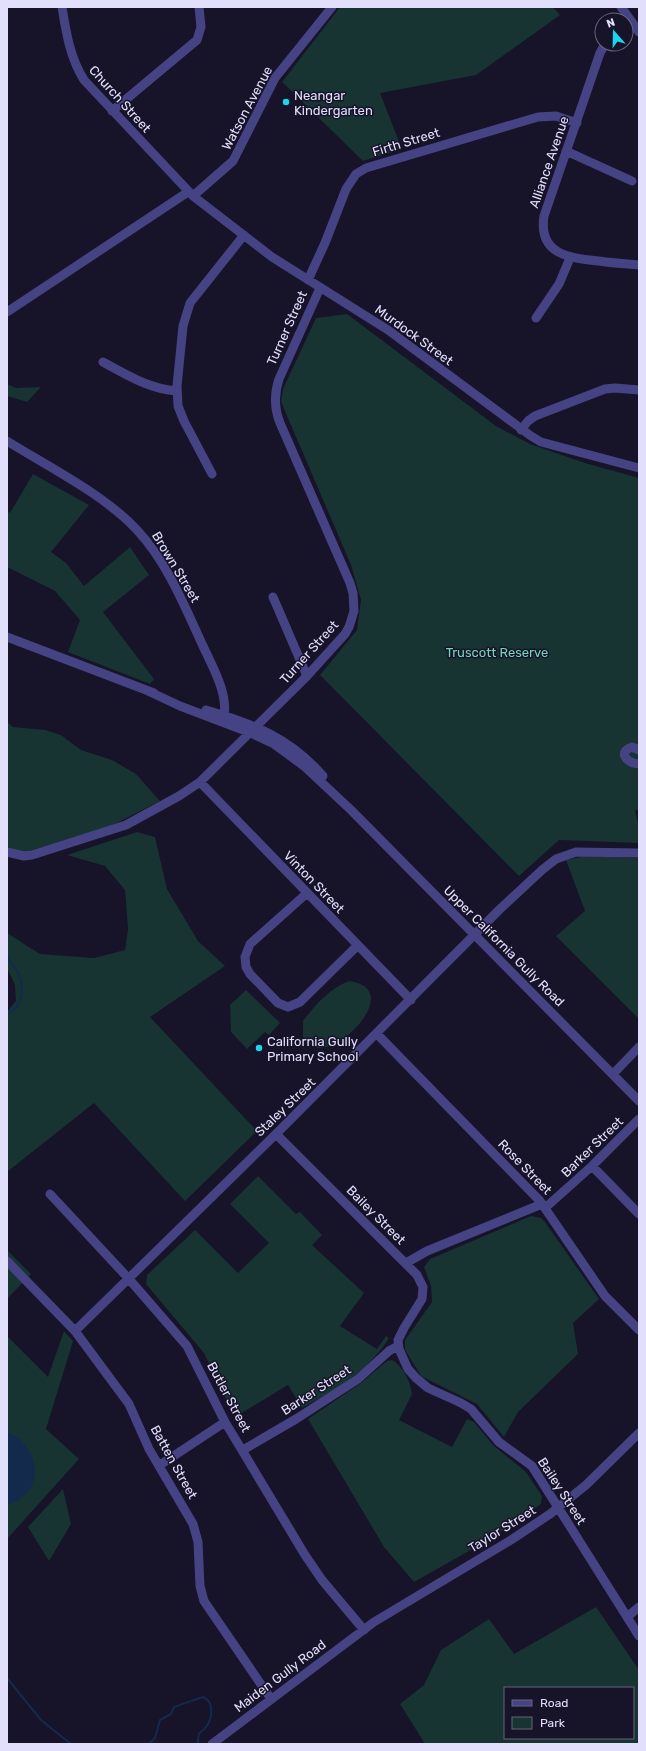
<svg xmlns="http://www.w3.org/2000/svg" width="646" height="1751" viewBox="0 0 646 1751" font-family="Rubik,sans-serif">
<rect width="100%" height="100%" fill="#171329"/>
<path fill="#173332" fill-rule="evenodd" d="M340,7H553L560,15L476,75L380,93L402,149L363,161L282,82Z
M347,314L496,426L530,444L585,463L639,478V809L635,811L639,826V843L559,840L519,876L320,675L357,630L361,600L351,565L284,409L281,401L283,389L316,318Z
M7,384L16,388L41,387L27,402L7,396Z
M33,474L89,505L51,552L66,563L84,586L130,547L149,575L103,612L154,679L150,684L68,652L80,620L55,591L7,567V511L10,513Z
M7,722L13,727L45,730L61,735L81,750L112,760L136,774L160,801L111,826L26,852L9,848L7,846Z
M137,832L155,837L167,889L198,941L225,966L150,1017L257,1131L185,1201L94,1103L7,1172V1012L16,1001L15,985L7,968V933L40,954L94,958L125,950L128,929L125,890L105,866L67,855Z
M585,856L639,858V1019L556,936L585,911L566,860Z
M349,981C402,988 346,1049 320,1048C313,1048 307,1042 303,1037V1021C316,1004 329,989 349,981Z
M246,990L280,1023L269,1035L265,1032L247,1049L231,1032L230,1005Z
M258,1176L296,1214L300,1212L322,1235L312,1245L364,1293L340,1326L377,1349L386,1336L389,1338C366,1374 337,1388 302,1408L288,1385L238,1415L234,1408L231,1410L204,1353L146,1284L147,1275L195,1230L238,1273L269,1243L230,1204Z
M531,1216L541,1218L545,1222L599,1299L573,1323L578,1354L518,1412L504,1437L477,1404L421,1376L405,1350V1340L432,1302L431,1286L424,1267L430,1259Z
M7,1250L31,1274L7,1299Z
M64,1331L73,1341L46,1429L79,1459L7,1539V1336L48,1377Z
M392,1360C402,1365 411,1382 412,1394L399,1420L452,1447L467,1419L474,1422L493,1445L526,1472L542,1496L541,1504L485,1542L414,1582L384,1547L308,1419L361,1383L387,1361Z
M63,1489L71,1524L49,1561L28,1527Z
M596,1607L639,1670V1744H425L400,1704L424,1685L441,1650L489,1619L514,1654ZM505,1688H633V1738H505Z"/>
<path fill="#142a4c" d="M7,1432C42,1446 45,1495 7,1505Z"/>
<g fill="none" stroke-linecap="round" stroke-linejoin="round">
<path stroke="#142a4c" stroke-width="2" d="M7,954C9,962 14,966 18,973C25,988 23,1007 7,1014
M7,1678L41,1720L71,1744
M149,1744L155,1738L160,1720L171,1714L174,1707L203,1697C215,1702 212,1719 206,1727C204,1730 201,1731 199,1734C198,1737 198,1741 198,1744"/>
<path stroke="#464384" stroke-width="9" d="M62,7C66,32 70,58 84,80L193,196L272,257L388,330L531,436L541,442L639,468
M621,7L639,32
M605,44L600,53L544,216C538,255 570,258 599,261C612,263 626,264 639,265
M112,111L197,40L201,27L199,7
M566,151L632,181
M193,196L233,161L275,78L332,7
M308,280L325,243L346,189L356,174L366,168L538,117L556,116L577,123
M7,312L188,192
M536,318L559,284L570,258
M103,362C127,375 149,389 177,391
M521,430L528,421L535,416L605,389L615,388L639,390
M7,441C47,466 105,495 137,530C167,562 185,607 203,646C213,668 230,696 223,721
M212,474L184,421L178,406L177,386L183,326L190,303L244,235
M273,597L307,676
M7,637L154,693
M148,691L180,706L251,733L274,744L304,766L351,810L639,1101
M206,710C254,724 290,738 323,776
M639,750L632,747C616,753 628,763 639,764
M200,782L411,1000
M7,852L24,856L32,855L126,825L179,796L200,782L307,676L345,634L349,627L354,611L353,593L350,583L280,423C274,408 274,394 279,379L320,288
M306,894L250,944L245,957L246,967L250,974L278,1003L288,1007L300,1002L358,945
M377,1034L540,1201L605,1296L639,1330
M613,1074L639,1047
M276,1134L417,1275L423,1287L422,1299L404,1328L398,1340L399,1349L408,1369L416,1378L428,1388L461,1403L471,1409L499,1442L532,1466L639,1636
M592,1166L639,1214
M50,1194L129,1279L187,1346L225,1422L305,1555L322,1580L364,1630
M545,1208L592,1166L639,1119
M7,1261L75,1331L129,1404L149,1449L193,1524L198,1542L200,1586L204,1601L271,1699
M406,1263L427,1251L542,1204
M75,1331L276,1134L499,910L542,870L556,859L576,852L639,853
M243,1450L296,1419L358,1379L389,1351L398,1346
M160,1465L225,1422
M627,1617L639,1607
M212,1744L374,1622L511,1540L550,1514L586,1485L639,1433"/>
</g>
<g fill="#1dd5ea" stroke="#171329" stroke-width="1.5">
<circle cx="286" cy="102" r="4"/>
<circle cx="259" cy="1048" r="4"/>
</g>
<g text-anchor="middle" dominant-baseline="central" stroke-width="3" stroke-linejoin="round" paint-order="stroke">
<g font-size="13" fill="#e2dffc" stroke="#171329" text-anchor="start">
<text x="294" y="95">Neangar<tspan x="294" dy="15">Kindergarten</tspan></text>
<text x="267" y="1041">California Gully<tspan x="267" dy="15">Primary School</tspan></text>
</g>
<g font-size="13" fill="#e2dffc" stroke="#171329">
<text transform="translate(120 99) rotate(48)">Church Street</text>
<text transform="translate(247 108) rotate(-62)">Watson Avenue</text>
<text transform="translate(406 142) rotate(-17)">Firth Street</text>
<text transform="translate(549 162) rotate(-71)">Alliance Avenue</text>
<text transform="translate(287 328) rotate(-66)">Turner Street</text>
<text transform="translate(414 335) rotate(36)">Murdock Street</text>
<text transform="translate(176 567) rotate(59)">Brown Street</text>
<text transform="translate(309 652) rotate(-48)">Turner Street</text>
<text transform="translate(314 882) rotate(46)">Vinton Street</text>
<text transform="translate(504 946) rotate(45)">Upper California Gully Road</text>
<text transform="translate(285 1107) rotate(-44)">Staley Street</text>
<text transform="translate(592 1147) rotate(-44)">Barker Street</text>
<text transform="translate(525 1167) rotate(46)">Rose Street</text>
<text transform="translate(376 1215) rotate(45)">Bailey Street</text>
<text transform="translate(316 1390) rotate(-33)">Barker Street</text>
<text transform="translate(229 1397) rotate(62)">Butler Street</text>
<text transform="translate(174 1462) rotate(61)">Batten Street</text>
<text transform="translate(562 1491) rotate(57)">Bailey Street</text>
<text transform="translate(502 1529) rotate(-32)">Taylor Street</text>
<text transform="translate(280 1676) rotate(-37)">Maiden Gully Road</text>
</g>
<g font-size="13" fill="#70d7bd" stroke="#171329">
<text x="497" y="652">Truscott Reserve</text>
</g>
</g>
<rect width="646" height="1751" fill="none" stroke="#e2dffc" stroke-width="16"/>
<rect x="504" y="1687" width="130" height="52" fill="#171329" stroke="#68657d"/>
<rect x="512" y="1700" width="20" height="6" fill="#464384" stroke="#68657d"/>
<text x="540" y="1707" font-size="12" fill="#e2dffc">Road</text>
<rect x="512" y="1717" width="20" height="12" fill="#173332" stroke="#68657d"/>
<text x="540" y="1727" font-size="12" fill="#e2dffc">Park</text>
<g transform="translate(614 32) rotate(340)"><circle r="19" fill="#171329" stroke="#68657d"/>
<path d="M0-3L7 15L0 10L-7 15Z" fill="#1dd5ea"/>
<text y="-6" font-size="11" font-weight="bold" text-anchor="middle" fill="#e2dffc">N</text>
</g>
</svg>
